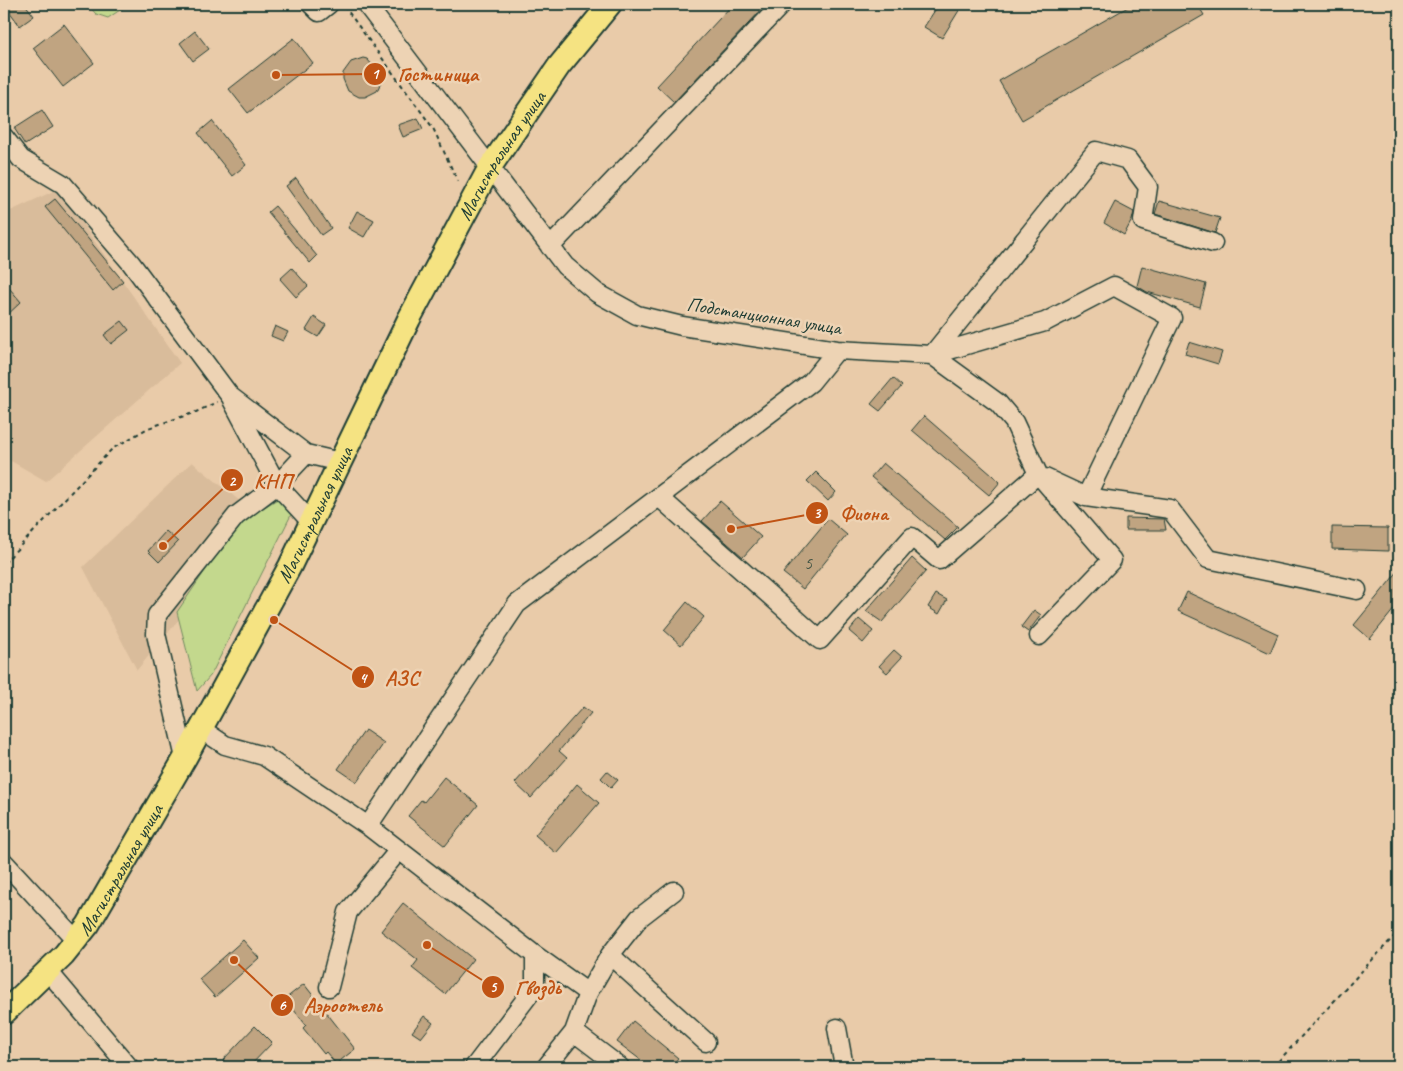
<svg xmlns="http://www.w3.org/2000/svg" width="1403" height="1071" viewBox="0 0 1403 1071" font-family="Caveat,sans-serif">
<rect width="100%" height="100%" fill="#e9cba9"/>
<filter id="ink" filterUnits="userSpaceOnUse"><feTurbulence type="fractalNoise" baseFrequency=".02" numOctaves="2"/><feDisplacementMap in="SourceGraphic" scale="10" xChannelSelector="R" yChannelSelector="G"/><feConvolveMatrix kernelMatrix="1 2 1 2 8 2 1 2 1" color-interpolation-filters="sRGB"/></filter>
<g filter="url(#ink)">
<path fill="#d9bc9b" d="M58,189L180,363L46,481L4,457V214Z
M192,462L262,519L137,670L83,567Z"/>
<path fill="#c3d88d" stroke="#718a60" d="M87,4H129L108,18L96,14Z
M279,498L292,513L211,675L197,691L177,612L237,524Z"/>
<path fill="#c0a481" stroke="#1f3d34" d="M4,4H25L34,16L20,26Z
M733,4H767L674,102L657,86Z
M939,4H963L942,38L924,27Z
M1133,4H1197L1204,15L1022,120L999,81Z
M64,24L94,63L63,87L33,48Z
M195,31L209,49L193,61L180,43Z
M294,38L313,63L248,113L229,89Z
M363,58L367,59L375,68L382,80L377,91L365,97H359L348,91L343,79V73L351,62Z
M42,110L53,127L25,145L14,128Z
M418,118L423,129L403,137L398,125Z
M212,121L246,165L232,176L198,133Z
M296,178L331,228L321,235L286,186Z
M55,199L123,281L113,290L45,207Z
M1159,201L1220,218L1215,233L1155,214Z
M1115,202L1134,212L1132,220L1124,235L1104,223Z
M275,206L317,256L310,263L268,212Z
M357,211L374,220L364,237L348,228Z
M1142,266L1206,284L1200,307L1147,292L1137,286Z
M292,268L308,286L296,297L280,279Z
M10,289L21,302L4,318V295Z
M314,317L326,325L318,337L306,330Z
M122,321L129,330L111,344L104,335Z
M275,326L288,332L283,341L271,336Z
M1189,342L1222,352L1218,364L1185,354Z
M893,378L902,386L880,411L871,404Z
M924,416L1000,482L989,495L912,430Z
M883,463L958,527L945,540L871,477Z
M816,472L836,492L828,501L807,481Z
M720,501L761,537L743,557L702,521Z
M1126,518L1164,519L1166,530H1126Z
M828,519L847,535L803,589L783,573Z
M1332,527L1388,528V551L1332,549Z
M166,531L178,542L159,562L148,551Z
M912,558L926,571L882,622L866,611Z
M1399,570V603L1370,639L1354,625Z
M1187,592L1278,634L1270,653L1178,611Z
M936,594L947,600L939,614L928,607Z
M687,602L704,617L681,645L664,630Z
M1034,610L1041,615L1028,632L1021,627Z
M859,619L873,631L863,643L849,631Z
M894,650L902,657L887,673L879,666Z
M583,707L591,713L559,751L567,758L531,798L515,783Z
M365,730L384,743L357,782L338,769Z
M607,771L618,780L611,788L601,778Z
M444,777L478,805L445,846L408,816L421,800L424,802Z
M577,784L599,803L556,853L535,835Z
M403,903L473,959L445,994L412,968L418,960L381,931Z
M243,940L259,958L215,997L199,979Z
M304,984L355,1049L336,1064L326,1052L324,1054L303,1028L306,1025L285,999Z
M424,1016L433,1023L421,1038L412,1032Z
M633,1021L678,1058L671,1067H650L617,1042Z
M255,1026L272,1043L249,1067H231L223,1060Z"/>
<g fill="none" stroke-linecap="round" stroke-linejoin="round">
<defs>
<path id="minor" d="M311,4L319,12L329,4
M366,4L565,266L597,293L637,315L682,326L837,350L932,355L998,403L1014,422L1038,474L1112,560L1039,636
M4,137L21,159L63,184L131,263L230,396L306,454L340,462
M550,247L782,4
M932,355L1045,322L1114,286L1172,318L1086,497L1045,478
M932,355L1096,151L1128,160L1148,187L1143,221L1213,243
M232,400L277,485L311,522
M659,497L820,640L912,537L939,560L1038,474
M1086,497L1170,509L1208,559L1357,590
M201,729L225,745L264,756L368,826L535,955V987L474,1067
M185,758L156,634L157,615L236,516L277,485L306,454
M368,826L517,604L811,382L837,350
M4,862L76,940
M535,955L588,993L610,955L639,918L674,891
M610,955L706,1042
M48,971L129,1067
M329,987L348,912L399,850
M837,1028L844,1067
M574,1032L620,1067
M546,1067L574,1032L588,993"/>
<g id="major">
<path id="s1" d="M4,1013L64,955L88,925L185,758L290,566L409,319L490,167L559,66L610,4"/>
</g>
</defs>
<use href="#minor" stroke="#1f3d34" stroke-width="21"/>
<use href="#major" stroke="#1f3d34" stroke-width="26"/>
<path stroke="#1f3d34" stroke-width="2" stroke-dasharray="4 4" stroke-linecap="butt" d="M344,6L433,128L458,182
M4,563L112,449L148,428L196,412L217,402
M1273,1067L1399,931"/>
<use href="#minor" stroke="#edd3b4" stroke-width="18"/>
<use href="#major" stroke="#f5e382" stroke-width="22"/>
</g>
</g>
<g text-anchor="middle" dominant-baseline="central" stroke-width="5" stroke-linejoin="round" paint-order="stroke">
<g font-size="18" fill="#475747">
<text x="808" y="563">5</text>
</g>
<g font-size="20" fill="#1f3d34" stroke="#edd3b4">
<text stroke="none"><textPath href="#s1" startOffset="996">Магистральная улица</textPath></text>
<text transform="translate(764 316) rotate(9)">Подстанционная улица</text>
<text stroke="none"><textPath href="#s1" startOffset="591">Магистральная улица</textPath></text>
<text stroke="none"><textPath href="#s1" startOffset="186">Магистральная улица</textPath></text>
</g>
</g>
<path fill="none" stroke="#c05314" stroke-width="2" d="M276 75L375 74M163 546L232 480M731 529L817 513M274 620L363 677M427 945L493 987M234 960L282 1005"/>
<g fill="#c05314" stroke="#edd3b4" stroke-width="2">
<circle cx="276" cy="75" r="5"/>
<circle cx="163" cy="546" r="5"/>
<circle cx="731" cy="529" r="5"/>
<circle cx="274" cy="620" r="5"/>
<circle cx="427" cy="945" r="5"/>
<circle cx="234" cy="960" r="5"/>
<circle cx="375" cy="74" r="12"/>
<circle cx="232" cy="480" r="12"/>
<circle cx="817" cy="513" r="12"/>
<circle cx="363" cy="677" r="12"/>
<circle cx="493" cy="987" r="12"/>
<circle cx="282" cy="1005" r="12"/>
</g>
<g font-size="15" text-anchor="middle" font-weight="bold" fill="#fff">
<text x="375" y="79">1</text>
<text x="232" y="486">2</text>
<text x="817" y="518">3</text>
<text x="363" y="683">4</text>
<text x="493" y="992">5</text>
<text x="282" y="1010">6</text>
</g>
<g font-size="21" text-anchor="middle" font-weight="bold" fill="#c05314" stroke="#edd3b4" stroke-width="5" stroke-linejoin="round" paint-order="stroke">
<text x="438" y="81">Гостиница</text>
<text x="273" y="488">КНП</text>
<text x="864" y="520">Фиона</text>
<text x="402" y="685">АЗС</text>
<text x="538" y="994">Гвоздь</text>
<text x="343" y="1012">Аэроотель</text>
</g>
<rect width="1403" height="1071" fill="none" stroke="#edd3b4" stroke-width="20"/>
<rect x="10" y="10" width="1383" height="1051" fill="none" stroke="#1f3d34" stroke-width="2" filter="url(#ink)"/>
</svg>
